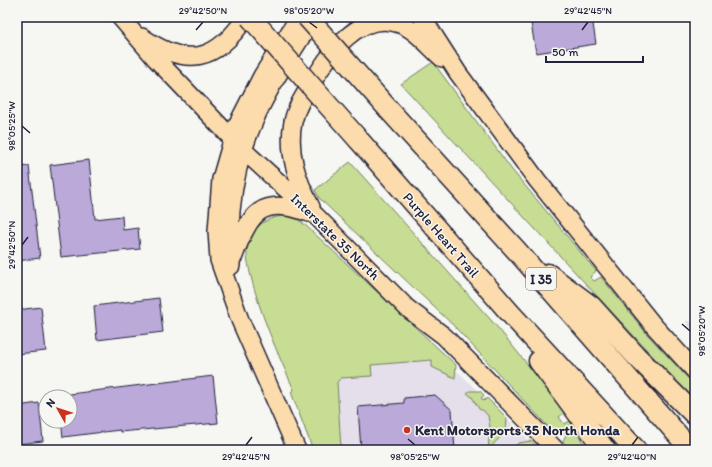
<svg xmlns="http://www.w3.org/2000/svg" width="712" height="467" viewBox="0 0 712 467" font-family="Itim,sans-serif">
<rect width="100%" height="100%" fill="#f6f6f2"/>
<filter id="ink" filterUnits="userSpaceOnUse"><feTurbulence type="fractalNoise" baseFrequency=".025" numOctaves="2"/><feDisplacementMap in="SourceGraphic" scale="8" xChannelSelector="R" yChannelSelector="G"/><feConvolveMatrix kernelMatrix="1 2 1 2 8 2 1 2 1" color-interpolation-filters="sRGB"/></filter>
<g filter="url(#ink)">
<path fill="#e4dfea" d="M686,321H695V334L688,326Z
M409,326L486,398L539,450H312L291,392Z"/>
<path fill="#c7dd93" stroke="#748067" d="M433,62L512,170L596,271L590,277L594,281L601,277L647,334L695,386V402L401,84Z
M350,162L498,328L540,380L564,413L559,417L564,424L570,421L585,446L592,450H571L563,441L566,435L561,431L557,436L453,325L319,198L315,190Z
M284,216L297,219L304,224L456,365L455,378L432,367V360L371,365L372,376L341,378L337,382L341,449L338,450H313L291,392L294,390C277,352 260,314 250,273C249,266 246,257 247,249C248,229 266,217 284,216Z
M469,391H480L484,395L481,398L484,401L487,398L507,418L506,431L488,450L490,427L488,416L484,411L479,409L472,397L467,393Z
M531,441L540,450H511L518,443Z"/>
<path fill="#baa9d9" stroke="#22223b" d="M530,17H592L596,44L536,53Z
M89,160L95,219L122,216L123,230L138,228L140,249L61,257L50,165Z
M29,166L40,258L17,261V167Z
M159,298L163,332L97,340L94,306Z
M41,307L46,351L17,354V310Z
M213,376L218,423L120,432V430L63,437L61,421H70V394Z
M435,395L452,410L455,450H361L358,407L404,403V398Z
M39,403L43,441L17,444V406Z"/>
<g fill="none" stroke-linecap="round" stroke-linejoin="round">
<defs>
<path id="major" d="M120,17L156,59L243,150L316,216L407,308L444,336L556,450
M422,17L458,73L537,180L654,326L695,371
M142,37C187,68 216,62 246,17
M311,207C297,180 287,152 293,122C296,107 305,94 313,81C330,53 358,12 396,23C414,27 428,46 442,58
M234,256C249,213 262,195 309,213
M231,266C231,248 230,229 231,211C237,134 274,80 314,17
M297,450L240,320L219,260L217,231L221,179L236,127L262,76L299,17"/>
<path id="highway" d="M390,111L517,251L691,450
M358,139L510,313L636,450
M548,274L591,306L636,356L695,415
M539,361L605,450"/>
</defs>
<use href="#major" stroke="#22223b" stroke-width="20"/>
<use href="#highway" stroke="#22223b" stroke-width="23"/>
<use href="#major" stroke="#fcdcac" stroke-width="17"/>
<use href="#highway" stroke="#fcdcac" stroke-width="20"/>
<defs>
<path id="highway-bridge" d="M250,17L358,139
M307,17L390,111"/>
</defs>
<use href="#highway-bridge" stroke="#22223b" stroke-width="23" stroke-linecap="butt"/>
<use href="#highway-bridge" stroke="#fcdcac" stroke-width="20"/>
</g>
</g>
<path fill="none" stroke="#22223b" stroke-width="1.5" d="M309,22L317,28M196,30L203,22M582,30L588,22M22,126L30,133M22,245L28,237M682,324L690,331M408,439L415,445M246,445L252,437M632,445L638,437"/>
<circle fill="#c8321e" stroke="#f6f6f2" stroke-width="1.5" cx="407" cy="430" r="4"/>
<g text-anchor="middle" dominant-baseline="central" stroke-width="3" stroke-linejoin="round" paint-order="stroke">
<rect fill="#f6f6f2" stroke="#626272" stroke-width="1" x="526" y="268" width="30" height="22" rx="3"/>
<g font-size="13" font-weight="bold" fill="#22223b">
<text x="541" y="279">I 35</text>
</g>
<g font-size="14" fill="#22223b" stroke="#f6f6f2">
<text transform="translate(441 235) rotate(49)">Purple Heart Trail</text>
<text transform="translate(335 237) rotate(44)">Interstate 35 North</text>
</g>
<g font-size="14" font-weight="bold" fill="#22223b" stroke="#f6f6f2" text-anchor="start">
<text x="415" y="430">Kent Motorsports 35 North Honda</text>
</g>
</g>
<rect width="712" height="467" fill="none" stroke="#f6f6f2" stroke-width="44"/>
<g transform="translate(58 409) rotate(309)"><circle r="19" fill="#f6f6f2" stroke="#a1a1a9"/>
<path d="M0-3L7 15L0 10L-7 15Z" fill="#c8321e"/>
<text y="-6" font-size="11" font-weight="bold" text-anchor="middle" fill="#22223b">N</text>
</g>
<path d="M546 56v6h97v-6" fill="none" stroke="#22223b" stroke-width="2"/>
<text x="552" y="56" font-size="12" fill="#22223b" stroke="#f6f6f2" stroke-width="3" paint-order="stroke">50 m</text>
<rect x="22" y="22" width="668" height="423" fill="none" stroke="#22223b" stroke-width="1.5"/>
<g font-size="10" text-anchor="middle" fill="#22223b">
<text x="203" y="14">29°42'50"N</text>
<text x="309" y="14">98°05'20"W</text>
<text x="588" y="14">29°42'45"N</text>
<text transform="translate(11 126) rotate(-90)" y="4">98°05'25"W</text>
<text transform="translate(11 245) rotate(-90)" y="4">29°42'50"N</text>
<text transform="translate(701 331) rotate(-90)" y="4">98°05'20"W</text>
<text x="246" y="460">29°42'45"N</text>
<text x="415" y="460">98°05'25"W</text>
<text x="632" y="460">29°42'40"N</text>
</g>
</svg>
